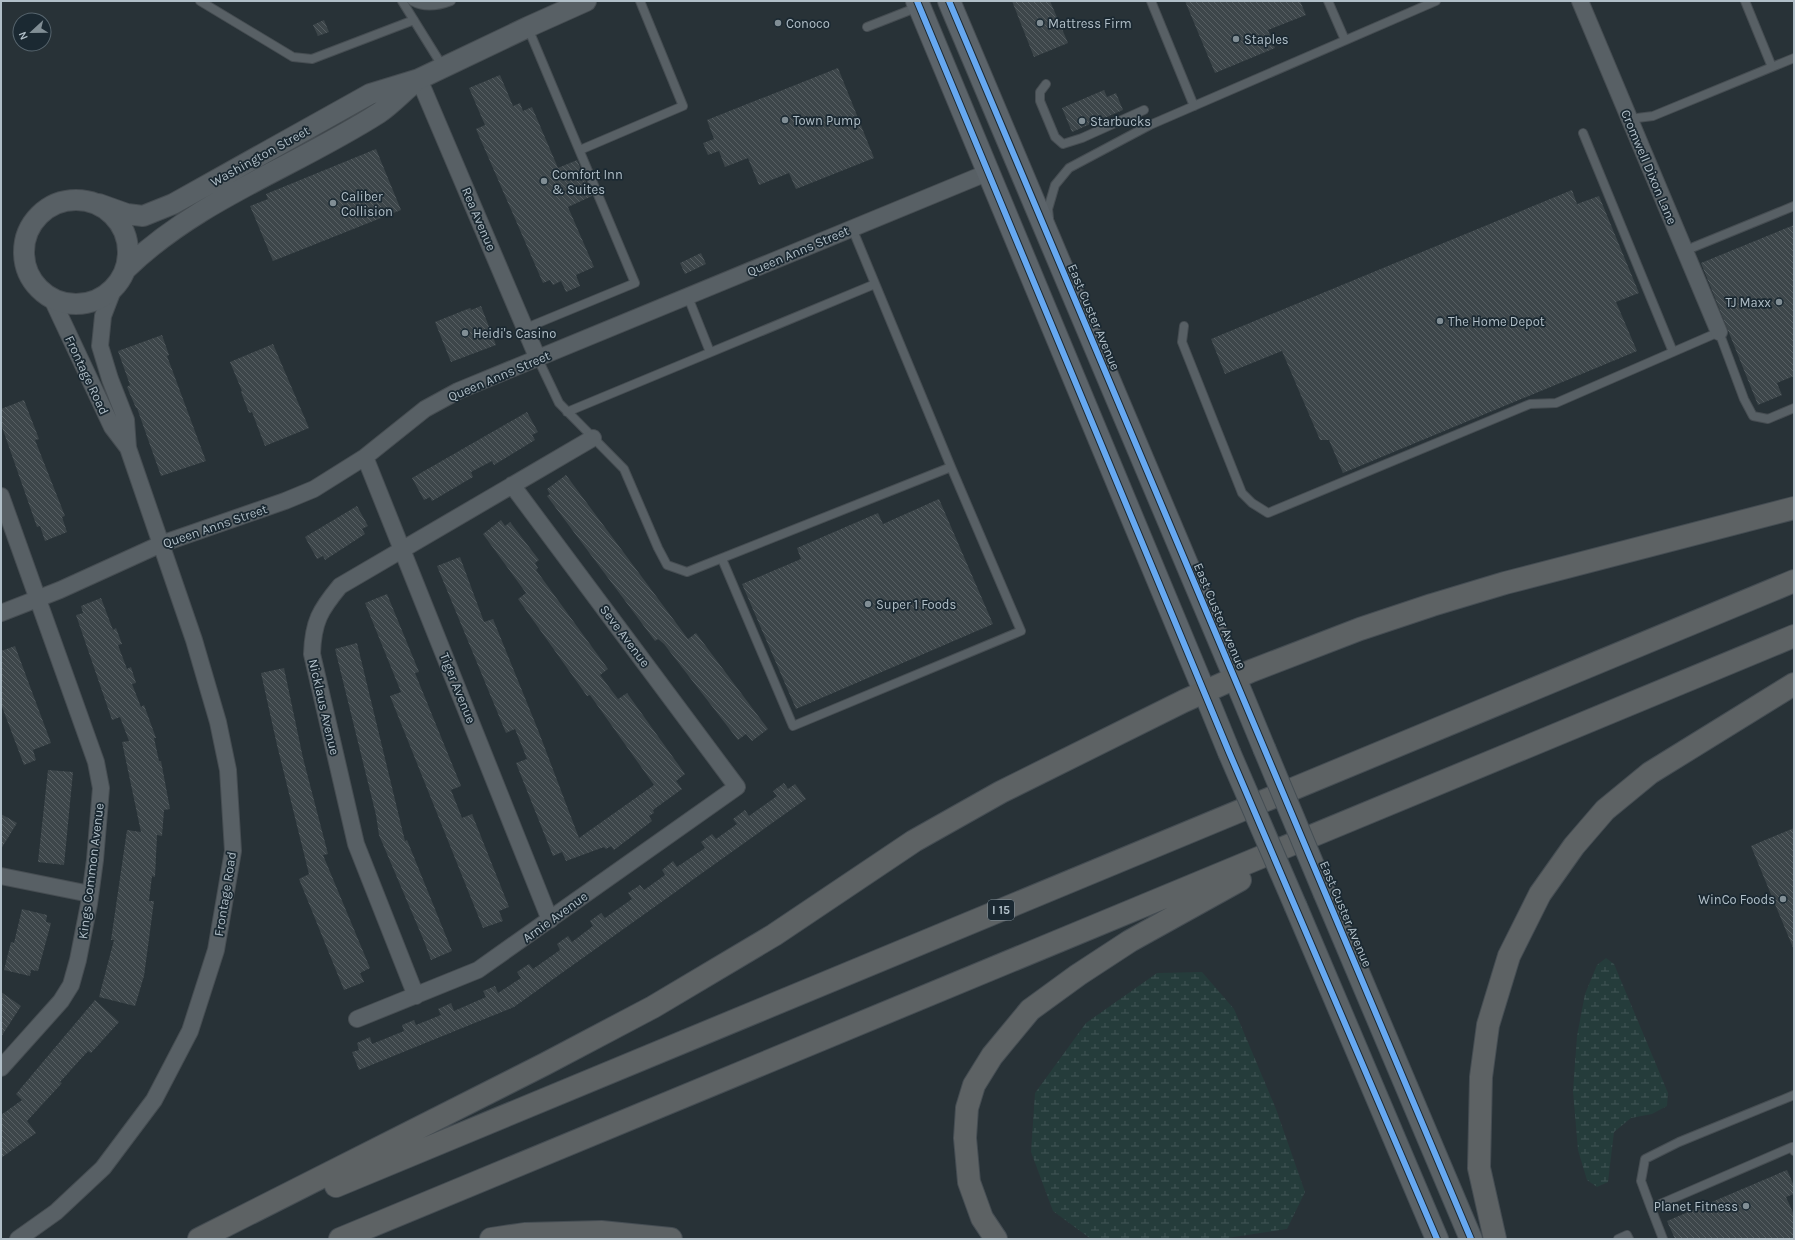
<svg xmlns="http://www.w3.org/2000/svg" width="1795" height="1240" viewBox="0 0 1795 1240" font-family="Karla,sans-serif">
<defs>
<pattern id="wetland-marsh" width="20" height="14" patternUnits="userSpaceOnUse"><rect width="20" height="14" fill="#253c3b"/><path d="M1 5h8M5 5V1M11 12h8M15 12V8" fill="none" stroke="#425656"/></pattern>
<pattern id="building-back-hatch" width="6" height="6" patternUnits="userSpaceOnUse"><rect width="6" height="6" fill="#3d464a"/><path d="M-1 5l2 2M0 0l6 6M5-1l2 2" fill="none" stroke="#575f63"/></pattern>
</defs>
<rect width="100%" height="100%" fill="#283237"/>
<path fill="url(#wetland-marsh)" d="M1606,958L1614,964L1668,1093L1667,1106L1652,1114L1631,1118L1614,1132L1608,1182L1597,1187L1587,1180L1578,1150L1573,1091L1577,1036L1585,994L1597,965Z
M1202,972L1234,1009L1276,1109L1305,1192L1287,1229L1221,1239H1091L1053,1211L1031,1152L1035,1093L1086,1023L1157,973Z"/>
<path fill="url(#building-back-hatch)" d="M1012,1H1050L1068,43L1034,57Z
M1185,1H1300L1306,15L1268,30L1275,48L1215,73Z
M324,20L329,32L318,36L313,25Z
M838,68L874,158L796,189L789,173L759,185L748,158L725,167L719,151L708,155L703,143L714,139L707,120Z
M500,75L513,106L520,103L523,111L532,107L558,168L577,160L592,196L568,207L594,267L576,275L580,286L566,292L561,281L553,285L550,280L543,283L476,129L485,125L469,88Z
M1104,90L1107,97L1116,93L1123,110L1072,132L1062,108Z
M376,149L401,210L273,261L250,206L268,199L266,194Z
M1572,190L1577,204L1599,196L1639,293L1616,302L1637,351L1343,473L1329,440H1320L1282,351L1225,374L1211,339Z
M1794,225V376L1777,383L1782,395L1758,405L1701,263Z
M701,253L706,264L685,274L680,263Z
M481,306L496,345L451,362L435,322L470,308L471,310Z
M162,335L169,355L167,356L206,461L161,476L137,408H136L127,387L130,385L118,351Z
M273,344L309,428L265,446L252,412L249,413L241,392L242,391L230,362Z
M24,400L39,439L35,440L65,516L62,517L67,532L45,541L40,526L37,527L1,424V409Z
M527,412L538,432L532,435L535,440L494,465L492,461L471,472L473,477L432,501L430,497L424,500L412,478Z
M566,475L688,639L696,633L768,729L752,741L746,734L738,740L664,644L658,639L655,641L547,496L550,494L547,489Z
M939,499L993,624L796,709L742,584L801,559L797,548L878,513L883,524Z
M357,506L368,526L362,529L365,534L325,560L323,556L317,559L305,537Z
M501,520L505,526L510,522L539,560L535,563L538,568L536,570L608,669L600,675L618,699L627,693L685,774L676,781L682,789L653,810L654,813L649,816L652,821L614,850L611,846L606,849L604,847L566,861L562,852L553,856L516,763L527,759L515,729L506,733L437,566L460,557L484,622L493,619L538,730L579,838L654,785L590,695L587,696L518,599L526,593L483,534Z
M387,594L419,672L415,673L461,786L451,790L462,818L472,814L509,907L499,911L503,921L483,928L390,696L401,692L365,603Z
M101,598L113,630L116,628L122,644L118,645L127,669L131,667L136,683L132,684L141,707L144,705L156,738H154L159,761H161L170,809L164,810L162,836L157,835L155,877L152,876L149,901H154L144,976L135,1006L99,997L114,940H111L127,830L141,832L122,742L129,741L120,717L112,720L76,615L83,613L81,606Z
M357,643L405,841L407,840L452,951L431,960L424,941L379,835L376,815L335,649Z
M15,646L51,743L33,750L36,760L24,765L1,704V651Z
M284,668L303,758L328,854L323,855L370,968L360,973L364,982L344,990L299,879L309,874L277,745L261,673Z
M48,770L73,772L64,865L38,862Z
M784,783L788,789L795,784L806,799L514,1007L359,1070L352,1052L359,1050L357,1043L370,1037L372,1044L404,1031L402,1025L414,1020L416,1025L441,1015L438,1009L451,1003L454,1011L486,997L483,991L495,986L498,993L521,978L517,972L529,964L533,969L560,950L557,944L568,936L572,942L593,926L590,921L601,913L605,918L632,899L628,893L640,885L644,890L665,875L662,870L673,861L677,867L705,848L701,842L712,834L716,839L737,824L733,819L745,810L749,816L777,796L773,791Z
M1,814L17,823L1,849Z
M1794,828V950L1751,846Z
M22,909L47,915L46,922L51,923L38,971L31,970L30,976L4,970L11,942L14,943Z
M1,992L21,1006L1,1037Z
M95,1000L119,1022L91,1053L88,1051L60,1082L62,1083L27,1121L36,1133L1,1158V1115L22,1100L16,1094Z
M1787,1170L1794,1186V1194L1786,1197L1794,1215V1239H1675L1667,1221Z"/>
<g fill="none" stroke-linecap="round" stroke-linejoin="round">
<defs>
<path id="service" d="M200,1L293,57L312,59L414,20
M402,1L443,67
M412,1C424,8 438,6 451,1
M1151,1L1194,106
M1328,1L1345,40
M1745,1L1772,67
M867,27L918,7
M1046,84L1040,92V101L1055,137L1063,144L1082,138L1144,110
M1629,119L1653,116L1794,58
M1583,133L1673,352
M580,150L683,106L640,1
M1049,218L1048,209L1055,185L1069,168L1150,125L1436,1
M1684,251L1794,206
M688,297L710,352
M1184,326L1182,342L1242,493L1252,503L1268,513L1530,404L1556,403L1719,332L1744,399L1753,416L1768,419L1794,408
M526,328L635,283L528,28
M538,359L559,403L624,469L658,548L667,565L687,572L951,467L852,228
M567,412L875,284
M722,559L793,726L1021,631L951,467
M1651,1208L1641,1181L1645,1159L1679,1142L1794,1095
M1618,1239L1627,1235L1629,1239
M1663,1239L1651,1208L1792,1147L1794,1151"/>
<path id="minor" d="M1580,1L1719,332
M419,79L538,359
M52,299L112,427L128,448
M365,457L550,920
M1,496L96,762L101,788L95,860L89,904L78,960L71,985L61,1001L1,1068
M1,613L60,590L161,544L285,501L314,489L365,457L425,409L458,391L989,172
M1,876L90,894
M416,996L356,844L312,654C313,622 320,610 340,586L593,438
M357,1019L478,970L737,787L512,485
M18,1239L56,1212L103,1168L154,1100L190,1031L216,950L233,851L228,770L218,722L194,640L128,448L126,420L110,379L100,346L103,316L113,290"/>
<path id="tertiary" d="M24 252a52 52 0 1 1 104 0a52 52 0 1 1-104 0Z
M99,204L127,214L143,216L173,204L370,94L419,79L528,27L586,1
M126,269C198,199 295,167 379,113C391,105 402,93 413,84"/>
<path id="secondary" d="M917,1L1205,693
M949,1L1235,678"/>
<path id="primary" d="M1235,678L1264,748
M1205,693L1229,752
M1325,894L1471,1239
M1296,907L1437,1239"/>
<path id="motorway" d="M336,1186L1794,581
M199,1239L545,1064L653,1007L774,935L914,841L1001,792L1184,701L1251,671L1360,629L1432,605L1505,583L1794,508
M340,1239L1794,636
M491,1239L525,1234L601,1232L671,1239
M996,1239L982,1218L969,1182L965,1138L967,1108L974,1085L992,1056L1030,1010L1078,975L1130,941L1240,880
M1495,1239L1479,1168L1481,1077L1488,1025L1509,956L1540,894L1574,846L1605,810L1650,773L1794,684"/>
</defs>
<use href="#service" stroke="#464d52" stroke-width="10"/>
<use href="#minor" stroke="#464d52" stroke-width="18"/>
<use href="#tertiary" stroke="#464d52" stroke-width="22"/>
<use href="#secondary" stroke="#464d52" stroke-width="24"/>
<use href="#primary" stroke="#454e54" stroke-width="24"/>
<use href="#motorway" stroke="#454d53" stroke-width="24"/>
<use href="#service" stroke="#586065" stroke-width="8"/>
<use href="#minor" stroke="#586065" stroke-width="16"/>
<use href="#tertiary" stroke="#586065" stroke-width="20"/>
<use href="#secondary" stroke="#5c646a" stroke-width="22"/>
<use href="#primary" stroke="#5b6266" stroke-width="22"/>
<use href="#motorway" stroke="#5d6264" stroke-width="22"/>
<defs>
<path id="primary-bridge" d="M1264,748L1325,894
M1229,752L1296,907"/>
</defs>
<use href="#primary-bridge" stroke="#454e54" stroke-width="24" stroke-linecap="butt"/>
<use href="#primary-bridge" stroke="#5b6266" stroke-width="22"/>
<defs>
<path id="cycleway" d="M917,1L1229,752L1437,1239
M949,1L1471,1239"/>
</defs>
<use href="#cycleway" stroke="#1b2932" stroke-width="8"/>
<use href="#cycleway" stroke="#66a8f1" stroke-width="6"/>
</g>
<g fill="#818e95" stroke="#1b2932" stroke-width="1.5">
<circle cx="778" cy="23" r="4"/>
<circle cx="1040" cy="23" r="4"/>
<circle cx="1236" cy="39" r="4"/>
<circle cx="785" cy="120" r="4"/>
<circle cx="1082" cy="121" r="4"/>
<circle cx="544" cy="181" r="4"/>
<circle cx="333" cy="203" r="4"/>
<circle cx="1779" cy="302" r="4"/>
<circle cx="1440" cy="321" r="4"/>
<circle cx="465" cy="333" r="4"/>
<circle cx="868" cy="604" r="4"/>
<circle cx="1783" cy="899" r="4"/>
<circle cx="1746" cy="1206" r="4"/>
</g>
<g text-anchor="middle" dominant-baseline="central" stroke-width="3.5" stroke-linejoin="round" paint-order="stroke">
<rect fill="#1b2932" stroke="#84929b" stroke-width="1" x="988" y="900" width="26" height="20" rx="3"/>
<g font-size="12" font-weight="bold" fill="#b1bfc8">
<text x="1001" y="910">I 15</text>
</g>
<g font-size="13" fill="#b1bfc8" stroke="#1b2932" text-anchor="start">
<text x="786" y="23">Conoco</text>
<text x="1048" y="23">Mattress Firm</text>
<text x="1244" y="39">Staples</text>
<text x="793" y="120">Town Pump</text>
<text x="1090" y="121">Starbucks</text>
<text x="552" y="174">Comfort Inn<tspan x="552" dy="15">&amp; Suites</tspan></text>
<text x="341" y="196">Caliber<tspan x="341" dy="15">Collision</tspan></text>
<text x="1771" y="302" text-anchor="end">TJ Maxx</text>
<text x="1448" y="321">The Home Depot</text>
<text x="473" y="333">Heidi's Casino</text>
<text x="876" y="604">Super 1 Foods</text>
<text x="1775" y="899" text-anchor="end">WinCo Foods</text>
<text x="1738" y="1206" text-anchor="end">Planet Fitness</text>
</g>
<g font-size="13" fill="#b1bfc8" stroke="#1b2932">
<text transform="translate(260 156) rotate(-29)">Washington Street</text>
<text transform="translate(1649 167) rotate(67)">Cromwell Dixon Lane</text>
<text transform="translate(479 219) rotate(67)">Rea Avenue</text>
<text transform="translate(798 251) rotate(-23)">Queen Anns Street</text>
<text transform="translate(1094 317) rotate(67)">East Custer Avenue</text>
<text transform="translate(87 375) rotate(65)">Frontage Road</text>
<text transform="translate(499 376) rotate(-23)">Queen Anns Street</text>
<text transform="translate(215 526) rotate(-19)">Queen Anns Street</text>
<text transform="translate(1220 616) rotate(67)">East Custer Avenue</text>
<text transform="translate(625 636) rotate(53)">Seve Avenue</text>
<text transform="translate(458 688) rotate(68)">Tiger Avenue</text>
<text transform="translate(324 707) rotate(77)">Nicklaus Avenue</text>
<text transform="translate(91 871) rotate(-83)">Kings Common Avenue</text>
<text transform="translate(225 894) rotate(-81)">Frontage Road</text>
<text transform="translate(1346 914) rotate(67)">East Custer Avenue</text>
<text transform="translate(555 917) rotate(-36)">Arnie Avenue</text>
</g>
</g>
<rect width="1795" height="1240" fill="none" stroke="#b1bfc8" stroke-width="4"/>
<g transform="translate(32 32) rotate(248)"><circle r="19" fill="#1b2932" stroke="#57656e"/>
<path d="M0-3L7 15L0 10L-7 15Z" fill="#818e95"/>
<text y="-6" font-size="11" font-weight="bold" text-anchor="middle" fill="#b1bfc8">N</text>
</g>
</svg>
